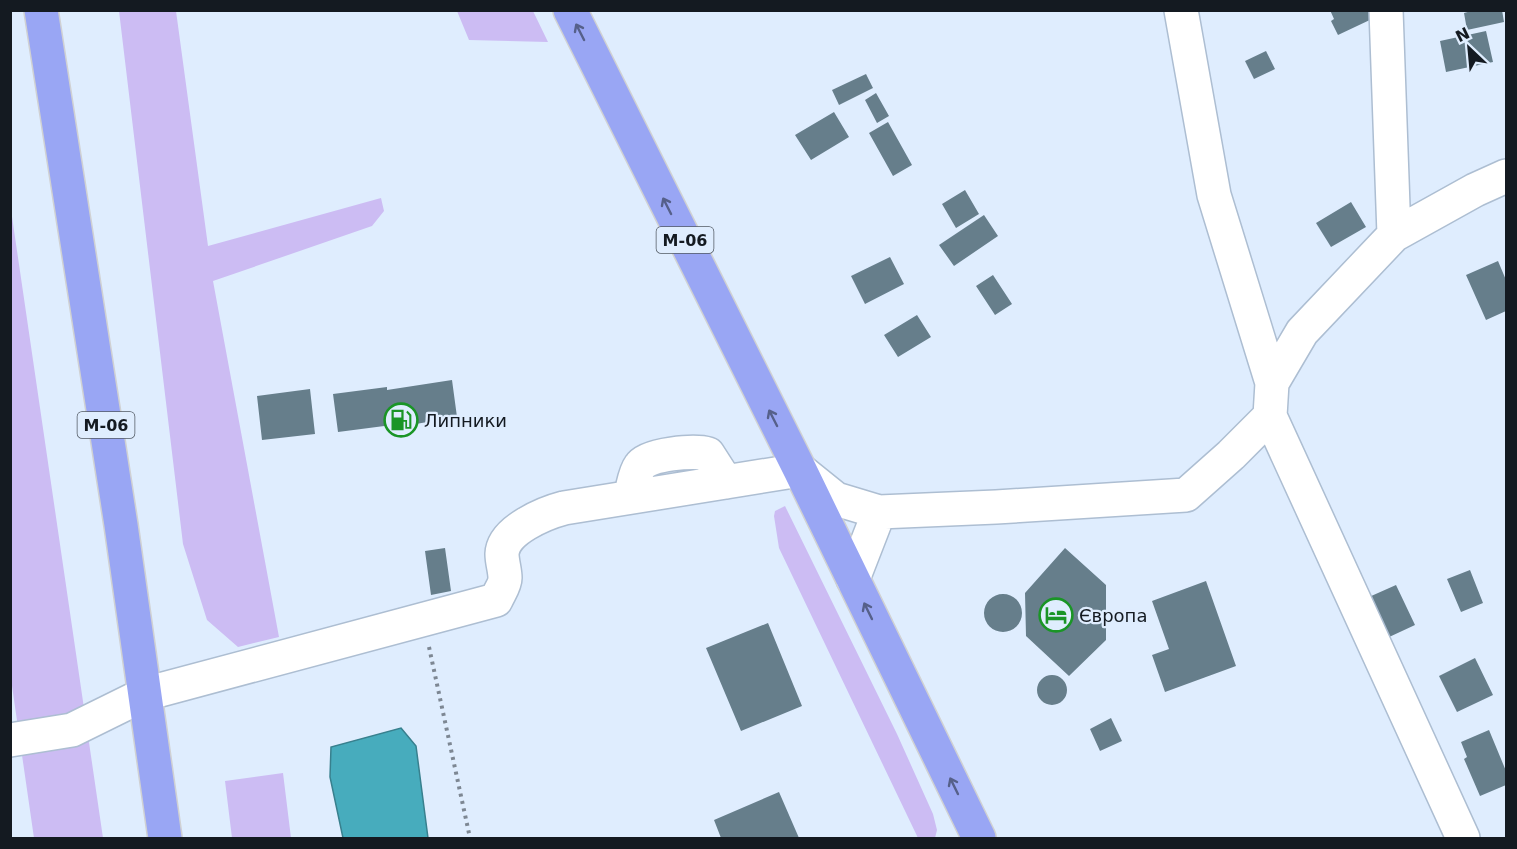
<svg xmlns="http://www.w3.org/2000/svg" width="1517" height="849" viewBox="0 0 1517 849" font-family="'DejaVu Sans',sans-serif">
<rect width="100%" height="100%" fill="#dfedfe"/>
<path fill="#ccbcf3" d="M119,11H176L208,246L381,198L384,211L372,226L213,281L279,637L238,647L207,620L183,544Z
M457,11H533L548,42L469,40Z
M10,203L103,838H34L11,679Z
M785,506L897,734L933,814L937,830L935,838H918L779,548L774,516L775,511Z
M283,773L291,838H232L225,781Z"/>
<path fill="#47acbd" stroke="#38808e" stroke-width="1.5" d="M401,728L416,746L428,838H343L330,777L331,747Z"/>
<path fill="#667e8b" d="M1330,10H1371L1374,18L1338,35L1331,21L1334,19Z
M1475,10H1502L1504,22L1467,30L1464,13Z
M1486,31L1493,62L1446,72L1440,41Z
M1266,51L1275,69L1254,79L1245,61Z
M866,74L873,88L839,105L832,90Z
M876,93L889,116L877,123L865,100Z
M834,112L849,137L811,160L795,135Z
M888,122L912,165L893,176L869,133Z
M965,190L979,214L956,228L942,204Z
M1351,202L1366,227L1331,247L1316,223Z
M984,215L998,236L954,266L939,245Z
M890,257L904,284L865,304L851,276Z
M1498,261L1506,280V311L1486,320L1466,275Z
M993,275L1012,304L995,315L976,286Z
M917,315L931,337L898,357L884,335Z
M452,380L457,417L392,428V425L338,432L333,394L387,387V390Z
M310,389L315,434L262,440L257,396Z
M445,548L451,591L431,595L425,551Z
M1065,548L1106,585V640L1069,676L1026,636L1025,593Z
M1470,570L1483,603L1461,612L1447,579Z
M1206,581L1236,666L1165,692L1152,655L1169,649L1152,601Z
M1396,585L1415,625L1387,638L1369,597Z
M984 613a19 19 0 1 1 38 0a19 19 0 1 1-38 0Z
M768,623L802,706L741,731L706,648Z
M1475,658L1493,695L1457,712L1439,676Z
M1037 690a15 15 0 1 1 30 0a15 15 0 1 1-30 0Z
M1111,718L1122,741L1100,751L1090,729Z
M1489,730L1506,771V785L1480,796L1464,759L1467,757L1461,742Z
M779,792L799,838H721L714,820Z"/>
<g fill="none" stroke-linecap="round" stroke-linejoin="round">
<defs>
<path id="minor" d="M1181,10L1214,195L1272,383
M1386,10L1394,235
M1270,416L1463,838
M630,497C633,488 634,474 640,466C647,454 695,450 708,454L726,482
M853,579L879,512
M10,740L72,730L145,694L496,600C499,593 505,585 505,578C505,570 502,562 502,554C503,530 545,513 564,508L800,470L836,499L879,512L996,507L1186,495L1231,455L1270,416L1272,383L1302,332L1394,235L1475,190L1506,176"/>
<path id="highway" d="M41,10L121,525L165,838
M570,10L800,470L979,838"/>
</defs>
<use href="#minor" stroke="#adbed2" stroke-width="36"/>
<use href="#highway" stroke="#d0d1d3" stroke-width="36"/>
<path stroke="#7d8793" stroke-width="4" stroke-dasharray="3 4.5" stroke-linecap="butt" d="M429,647L470,838"/>
<use href="#minor" stroke="#fff" stroke-width="33"/>
<use href="#highway" stroke="#99a6f4" stroke-width="33"/>
</g>
<defs><path id="oneway-shaft" d="M-6 0H5M1.5-3L5.5 0L1.5 3" fill="none" stroke-width="1.6" stroke-linecap="round" stroke-linejoin="round" transform="scale(1.5)"/></defs>
<g stroke="#56608a">
<use href="#oneway-shaft" transform="translate(580 32) rotate(-117)"/>
<use href="#oneway-shaft" transform="translate(667 206) rotate(-117)"/>
<use href="#oneway-shaft" transform="translate(773 418) rotate(-117)"/>
<use href="#oneway-shaft" transform="translate(868 611) rotate(-116)"/>
<use href="#oneway-shaft" transform="translate(954 786) rotate(-116)"/>
</g>
<defs>
<symbol id="fuel-ring" viewBox="-11 -11 22 22"><circle r="9.5" fill="#dfedfe" stroke="#1a9526" stroke-width="1.5"/><path d="M-5.5-6h7V0h2V4h1.3V-2.5L3-4.5l.8-.8L6-3V5H2.5V1h-1V6h-7ZM-4.2-4.7v3.2H.2V-4.7Z" fill="#1a9526"/></symbol>
<symbol id="hotel-ring" viewBox="-11 -11 22 22"><circle r="9.5" fill="#dfedfe" stroke="#1a9526" stroke-width="1.5"/><path d="M-6-4.5h1.5V1H6V5H4.5V3h-9V5H-6ZM-4 0a1.8 1.8 0 1 1 3.6 0ZM.5 0V-2.5h3Q6-2.5 6 0Z" fill="#1a9526"/></symbol>
</defs>
<g fill-rule="evenodd">
<use href="#fuel-ring" x="382" y="401" width="38" height="38"/>
<use href="#hotel-ring" x="1037" y="596" width="38" height="38"/>
</g>
<g text-anchor="middle" dominant-baseline="central" stroke-width="4.5" stroke-linejoin="round" paint-order="stroke">
<g fill="#dfedfe" stroke="#515963" stroke-width="1.5">
<rect x="656.5" y="227" width="57" height="26" rx="4.5"/>
<rect x="77.5" y="412" width="57" height="26" rx="4.5"/>
</g>
<g font-size="16" font-weight="bold" fill="#141a21">
<text x="685" y="240">М-06</text>
<text x="106" y="425">М-06</text>
</g>
<g font-size="18" fill="#141a21" stroke="#dfedfe" text-anchor="start">
<text x="424" y="420">Липники</text>
<text x="1079" y="615">Європа</text>
</g>
</g>
<rect width="1517" height="849" fill="none" stroke="#141a21" stroke-width="24"/>
<g transform="translate(1469 48) rotate(334)" stroke="#dfedfe" stroke-width="4.5" paint-order="stroke">
<path d="M0-4.5L10 22L0 15L-10 22Z" fill="#141a21"/>
<text y="-9" font-size="16" font-weight="bold" text-anchor="middle" fill="#141a21">N</text>
</g>
</svg>
